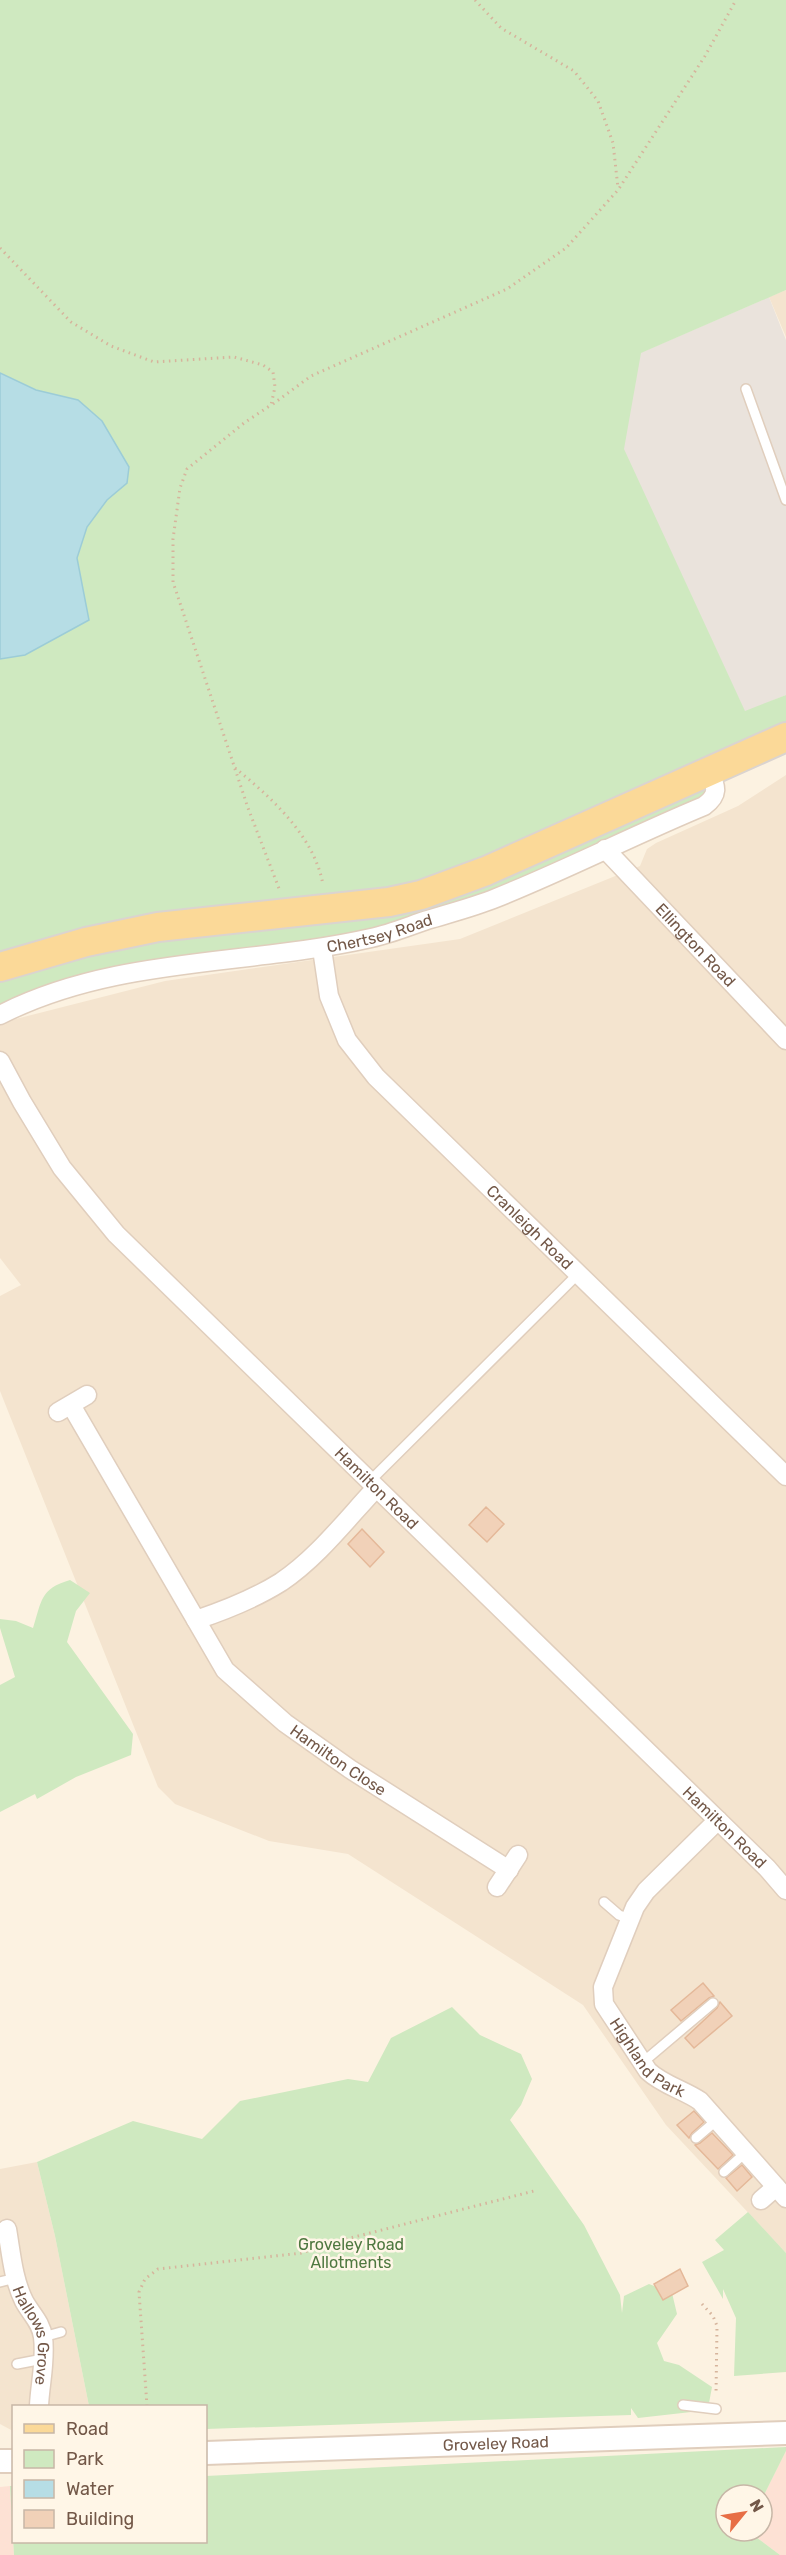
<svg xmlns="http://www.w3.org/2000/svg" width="786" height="2555" viewBox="0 0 786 2555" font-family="Rubik,sans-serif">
<rect width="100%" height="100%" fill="#fcf2e1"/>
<path fill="#f4e4cf" d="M786,290V337L769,297Z
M786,775V2253L666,2125L583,2005L348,1854L269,1841L175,1804L158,1787L0,1391V1296L21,1285L0,1258V1023L165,981L460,939L640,866L647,849L656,843L738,806Z
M37,2162L55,2236L89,2406H14L13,2431L0,2424V2169Z"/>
<path fill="#fde1d4" d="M786,2451V2555H780L748,2531H762V2499Z
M10,2486L14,2555H0V2487Z"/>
<path fill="#eae3dc" d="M769,297L786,340V695L745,712L623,449L640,353Z"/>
<path fill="#cfe9c0" d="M0,0H786V290L641,353L624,449L745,711L786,695V729L419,887L0,962V659L25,655L88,620L77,558L87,527L107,500L127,483L78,400L36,390L0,373Z
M709,771L704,806L374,937L204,961L0,1015V967L389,902Z
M70,1580L90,1593L76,1611L67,1642L133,1734L131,1755L76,1777L37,1799L35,1794L0,1812V1685L15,1677L0,1628V1619L16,1621L33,1628C42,1600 40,1589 70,1580Z
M452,2007L480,2035L521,2054L532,2079L521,2105L510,2120L584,2225L620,2295L622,2313L624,2296L649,2284L672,2293L677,2314L657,2343L664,2361L679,2365L712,2387L709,2403L700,2411L638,2418L631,2408V2415L206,2429V2406H89L55,2236L37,2162L133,2121L202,2139L240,2101L348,2079L368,2082L391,2038Z
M748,2212L786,2253V2372L734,2376L736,2318L723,2289V2299L702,2262L724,2250L715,2240Z
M786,2447V2451L762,2499V2495H726V2531H748L780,2555H14L10,2486H13L14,2542H206V2476Z"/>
<path fill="#b6dde5" stroke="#9cccd7" stroke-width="1.5" d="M0,373L36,390L78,400L102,421L129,467L127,483L107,500L87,527L77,558L89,620L25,655L0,659Z"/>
<path fill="#f1d1b8" stroke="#e4b899" stroke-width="1.5" d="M486,1507L504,1524L487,1542L469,1525Z
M362,1529L384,1552L370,1567L348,1544Z
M703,1983L714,1996L709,1998L681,2021L671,2010Z
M720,2002L732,2016L694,2048L685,2038L717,2008Z
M694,2111L704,2122L692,2133L689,2138L677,2125Z
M712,2133L733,2155L718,2169L695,2145L700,2143Z
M742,2165L752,2177L737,2191L726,2178Z
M680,2269L688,2286L663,2300L654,2284Z"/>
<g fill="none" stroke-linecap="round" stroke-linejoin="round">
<defs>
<path id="service" d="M746,389L786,500
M370,1481L578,1274
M604,1902L619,1915L630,1919
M642,2063L713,2003
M696,2138L717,2120
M724,2172L745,2153
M0,2282L16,2278
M43,2337L61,2332
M17,2364L43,2359
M683,2405L716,2409"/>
<g id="minor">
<path id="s1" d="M605,849L786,1040"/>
<path id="s2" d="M322,949L329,996L347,1040L376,1077L786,1476"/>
<path id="s3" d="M0,1015C115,956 248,966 371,938C390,934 409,926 427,920C450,913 474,907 496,898C566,870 634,835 704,806C719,795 717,787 709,771"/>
<path id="s4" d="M0,1061L22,1102L62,1168L116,1234L767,1868L786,1890"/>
<path d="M71,1405L196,1620"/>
<path d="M58,1412L87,1395"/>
<path id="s5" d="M376,1488C346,1520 317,1558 281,1582C254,1599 226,1610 196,1620L225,1670L285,1723L350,1769L509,1870"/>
<path id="s6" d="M718,1820L646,1891L635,1907L603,1987L604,2004L648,2071C663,2085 684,2090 700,2101L786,2198"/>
<path d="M497,1887L518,1855"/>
<path d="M761,2200L776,2187"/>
<path id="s7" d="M7,2229C11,2252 13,2279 24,2301C31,2314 41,2322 43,2337C46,2361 40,2383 39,2406"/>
</g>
<g id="tertiary">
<path id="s8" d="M206,2453L786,2433"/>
<path d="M0,2461H14"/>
</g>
<path id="primary" d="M0,967L86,942L158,927L389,902L421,895L486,871L786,737"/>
</defs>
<use href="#service" stroke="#e0cebd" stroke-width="12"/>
<use href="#minor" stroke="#e0cebd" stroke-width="21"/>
<use href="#tertiary" stroke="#e0cebd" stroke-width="26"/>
<use href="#primary" stroke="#dbd4cf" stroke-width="32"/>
<path stroke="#d6b49c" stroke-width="3" stroke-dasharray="1.5 4.5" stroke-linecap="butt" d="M475,0L501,28L574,71L598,101L613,143L618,188
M0,248L71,322L111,346L154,362L234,357L263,365L273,372L275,387L271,405L244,423L187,469L180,488L173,539V582L248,808L280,891
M273,404L311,376L507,289L566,248L618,190L705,56L736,0
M235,768C271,797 315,837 323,885
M702,2304L713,2316L717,2326L716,2395
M147,2406L139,2292L145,2279L158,2269L302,2253L323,2245L534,2191"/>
<use href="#service" stroke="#fff" stroke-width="9"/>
<use href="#minor" stroke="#fff" stroke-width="18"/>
<use href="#tertiary" stroke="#fff" stroke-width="22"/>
<use href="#primary" stroke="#fbd998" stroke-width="28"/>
</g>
<g text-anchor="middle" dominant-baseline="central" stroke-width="5" stroke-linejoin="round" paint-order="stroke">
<g font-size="16" fill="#735848" stroke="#fff6e7">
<text stroke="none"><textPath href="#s3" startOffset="390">Chertsey Road</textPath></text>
<text stroke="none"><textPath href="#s1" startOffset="132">Ellington Road</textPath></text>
<text stroke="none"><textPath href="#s2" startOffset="357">Cranleigh Road</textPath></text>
<text stroke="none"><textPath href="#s4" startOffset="573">Hamilton Road</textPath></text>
<text stroke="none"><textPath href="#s5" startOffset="430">Hamilton Close</textPath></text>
<text stroke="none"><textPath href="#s4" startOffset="1059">Hamilton Road</textPath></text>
<text stroke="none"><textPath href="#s6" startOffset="294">Highland Park</textPath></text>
<text stroke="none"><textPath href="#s7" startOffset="111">Hallows Grove</textPath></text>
<text stroke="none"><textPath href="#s8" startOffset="290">Groveley Road</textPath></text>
</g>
<g font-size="16" fill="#4f7840" stroke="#fff6e7">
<text x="351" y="2244">Groveley Road<tspan x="351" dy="18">Allotments</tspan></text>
</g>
</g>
<rect x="12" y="2405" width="195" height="138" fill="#fff6e7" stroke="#c7b7a7" stroke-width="1.5"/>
<rect x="24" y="2424" width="30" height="9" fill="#fbd998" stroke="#c7b7a7" stroke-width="1.5"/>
<text x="66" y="2435" font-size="18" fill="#735848">Road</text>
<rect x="24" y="2450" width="30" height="18" fill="#cfe9c0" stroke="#c7b7a7" stroke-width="1.5"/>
<text x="66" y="2465" font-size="18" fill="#735848">Park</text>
<rect x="24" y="2480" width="30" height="18" fill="#b6dde5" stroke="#c7b7a7" stroke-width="1.5"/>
<text x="66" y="2495" font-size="18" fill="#735848">Water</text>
<rect x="24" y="2510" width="30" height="18" fill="#f1d1b8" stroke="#c7b7a7" stroke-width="1.5"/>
<text x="66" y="2525" font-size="18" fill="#735848">Building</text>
<g transform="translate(744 2513) rotate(60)"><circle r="28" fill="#fff6e7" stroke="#c7b7a7" stroke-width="1.5"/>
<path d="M0-4.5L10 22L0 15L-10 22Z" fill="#e76e45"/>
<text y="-9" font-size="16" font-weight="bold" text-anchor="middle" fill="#735848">N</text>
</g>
</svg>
